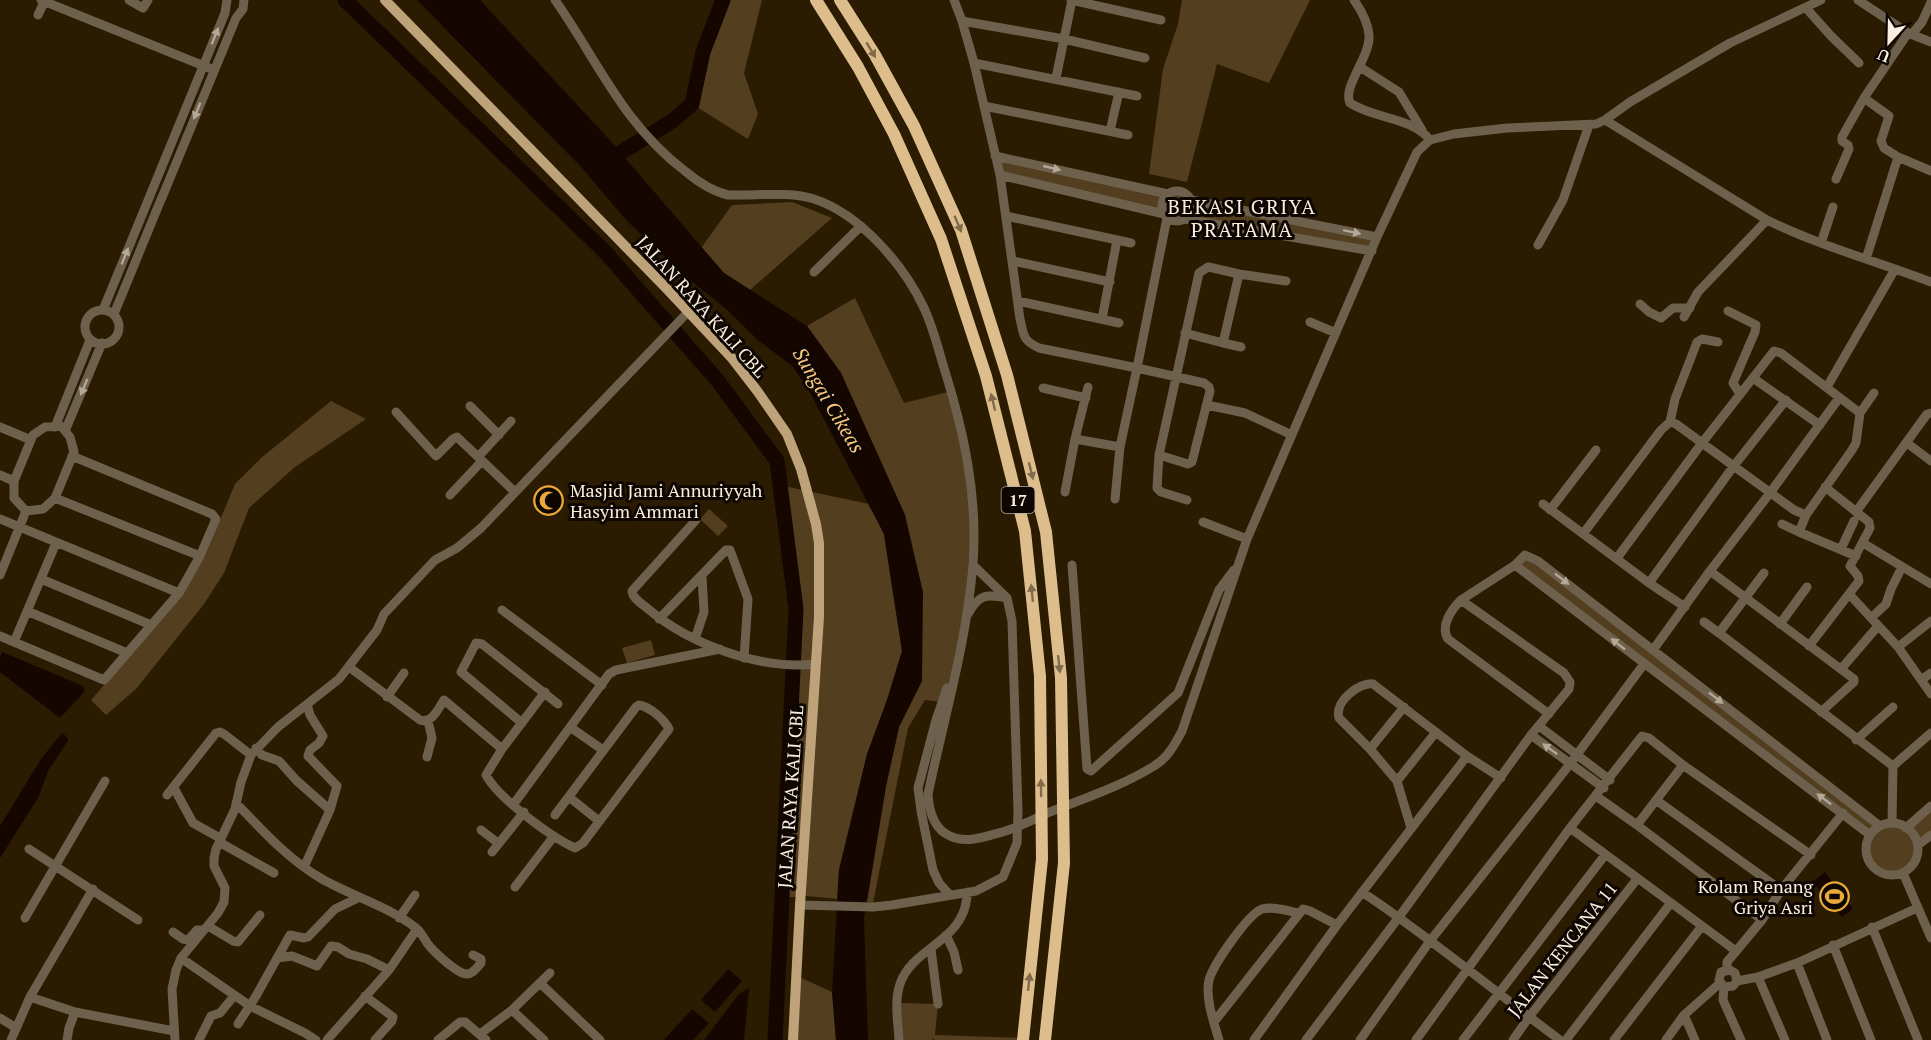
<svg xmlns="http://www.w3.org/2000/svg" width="1931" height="1040" viewBox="0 0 1931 1040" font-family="'PT Serif',serif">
<rect width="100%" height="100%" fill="#2a1b01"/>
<path fill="#533f1f" d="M719,0H762L744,73L758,114L748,139L692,104L703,52L721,2Z
M1182,0H1310L1269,83L1217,64L1187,182L1149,174L1163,69L1178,24Z
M995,156L1171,192L1179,191L1189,197L1377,237L1372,251L1176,221L1000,175Z
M792,202L832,218L750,290L724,273L701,248L732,205Z
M855,298L904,403L952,391L973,508L961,652L942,702L925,700L908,728L873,903L867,902L886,786L899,727L922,681L905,515L841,373L807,326Z
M331,401L366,419L295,467L249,508L224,573L204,604L136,689L106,715L91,700L180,598L206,554L235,484L261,458Z
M784,486L869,504L884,534L902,651L887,700L867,755L839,870L837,899L807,896L781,898L796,625V555Z
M709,509L728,526L718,536L700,519Z
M1525,555L1880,826L1892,823L1906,827L1931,806V835L1918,845C1919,894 1849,878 1870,835L1515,565Z
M651,640L655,655L627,663L622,648Z
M797,976L832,992L836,1040H793Z
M898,1003L938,1004L935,1035L1023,1038V1040H934L933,1038L932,1040H899Z"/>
<path fill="#150700" d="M417,0H480L608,138L724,273L807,326L841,373L905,515L923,592L922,681L899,727L886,786L864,918L868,1040H836L832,992L839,870L867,754L887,700L902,651L884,534L807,387L792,366L759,341L726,309L685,276L627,221L581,167Z
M2,652L83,686L85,691L60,718L0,672V658Z
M62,733L66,736L68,741L48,771L38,798L0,858V826L41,759Z
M1825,872L1853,909L1842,917L1813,882Z
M728,969L742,981L715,1012L701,1000Z
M749,988L744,1040H704L738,995Z
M692,1009L709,1023L693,1040H664Z"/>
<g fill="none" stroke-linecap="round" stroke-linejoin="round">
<path stroke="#150700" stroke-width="15" d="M345,0L606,253L718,381L777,461L796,609L775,1040
M615,156L671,122L692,104L703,52L723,0"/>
<path stroke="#6d604d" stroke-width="9" d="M41,0L209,68
M129,0L143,8L148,0
M555,0C598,61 622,123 685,171C698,182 711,191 728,195C756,196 788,191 814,199C860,214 904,265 924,308C933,327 938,348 944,368C964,432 978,496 973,563C967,642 944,718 928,794C929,811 934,829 950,836C964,843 981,838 995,834C1014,830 1032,820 1050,812C1085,798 1122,786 1154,766C1168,758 1175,744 1182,731L1247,539L1377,237L1417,152L1430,140L1454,134L1507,128L1596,124L1605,120L1630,102L1730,43L1821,0
M954,0L962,21L974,63L1000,175L1020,319C1024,335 1022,340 1039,348L1137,368L1120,447L1115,499
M1071,0L1161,20
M1354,0C1361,10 1368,23 1369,35C1371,56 1342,87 1350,103C1374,119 1412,117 1430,140
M1858,0L1908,33L1931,42
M1806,8L1831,36L1859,63
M38,15L45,0
M962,21L1064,39L1145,58
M1912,34L1922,22L1931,2
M974,63L1137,96
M1360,67L1399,92L1422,130
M1056,78L1072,0
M984,106L1128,135
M1605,120L1767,220C1820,246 1876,261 1931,282
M1110,131L1119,92
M995,156L1168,194
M1898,157L1931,171
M1000,175L1164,214
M1836,179L1849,149L1848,145L1842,141V137L1864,98
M1162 206a15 15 0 1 1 30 0a15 15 0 1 1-30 0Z
M161,200L236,18L243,9L244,0
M1191,200L1377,237
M1006,216L1131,243
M1185,219L1372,251
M1821,243L1833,207
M1538,245L1563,200L1589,125
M1866,259L1898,157L1884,148L1881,141L1889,116L1864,98L1908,33
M1013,261L1110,282
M814,272L861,226
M1018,301L1119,323
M1640,304L1649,312L1661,318L1673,308H1690
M103,310L225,13L227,0
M85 327a17 17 0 1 1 34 0a17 17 0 1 1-34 0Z
M1728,311L1756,325L1755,332L1733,383L1740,394
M114,314L162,197
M1684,317L1698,292L1767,220
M1102,319L1117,240
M1310,322L1336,333
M1185,333L1223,343L1239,274
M1223,343L1241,347
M1753,378L1820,425
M1827,387L1895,269
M1043,388L1086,398
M1207,405L1245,413L1292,435
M470,406L499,435
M396,412L436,456L453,439L457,437L515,492
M1670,422L1675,399L1697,342L1702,339L1718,342
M61,426L70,437L74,452L55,498L43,509L26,511L14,498V481L33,435L45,427Z
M0,427L31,440
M55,427L90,340
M65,431L102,343
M1075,439L1120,447
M1907,443L1931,461
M1159,455L1188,464L1192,462L1210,391L1209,387L1204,383L1137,368L1167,218
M478,457L511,421
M0,475L14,481
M1065,492L1075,439L1088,387
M450,495L482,461
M55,498L200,556
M1187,500L1161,492L1157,488L1159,455L1199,273L1208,267L1213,268L1239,274L1286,281
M1543,504L1649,583L1685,607
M1550,510L1596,450
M1856,512L1927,414L1931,413
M1806,515L1799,532L1856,556
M0,519L179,593
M696,520L632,591C633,599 641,603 647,608C689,644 759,670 815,664
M1203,522L1247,539
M1782,524L1799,532
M1583,534L1661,430L1670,422L1676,424L1794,510L1806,515L1852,450L1856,443L1860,413L1874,393
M56,543L14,642L104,680L179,593L200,556L216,519L212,514L72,456
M1863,543L1931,584
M1841,549L1854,521
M1617,558L1702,443L1774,351L1781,353L1860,413
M1072,565L1087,769L1091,771L1178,693L1219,590L1234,570
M1515,565L1870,835
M1710,571L1854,679V682L1821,712
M1764,573L1719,633L1893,766
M0,575L26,511
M41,579L151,625
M1649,583L1733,467L1786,400
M1850,595L1898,647L1931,694
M502,610L602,685
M27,611L127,653
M968,614C979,594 986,594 1007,598
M1871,618L1886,604L1891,589L1902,567
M659,619L726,550H730L748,599L744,658
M1704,622L1719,633
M1780,624L1807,587
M0,636L14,642
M695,639L704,612L702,576
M1809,646L1859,581L1858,576L1850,566L1870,528L1869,522L1825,487
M1898,647L1931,621
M1653,650L1710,571L1770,493L1839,398
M349,667L420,720C432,724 438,709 444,700L502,749
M1841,669L1878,626
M1921,680L1931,673
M947,688L936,720L918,788L921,811L933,870L939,883L949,894
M545,692L502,749L486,775C498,798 551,837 575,848L583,843L669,729C664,719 650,707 639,705L636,707L555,815
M387,697L404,673
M1549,714L1448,639C1440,626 1451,610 1461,600L1515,565L1525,555L1538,561L1880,826
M522,723L461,672L476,643L482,644L558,704
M1539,726L1610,780
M570,727L603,750
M1531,735L1604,788
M1856,740L1893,707
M256,748L262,755L279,761L297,781L330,810
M1370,749L1404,707
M427,757L432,738L428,721
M1397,781L1436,732
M174,788L193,823L220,838
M167,795L216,733L220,732L224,734L251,755
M1596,796L1637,825L1762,920
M569,797L599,821
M1656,800L1781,890
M236,803C263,831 289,860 322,879C352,896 390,907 416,928C421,932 424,938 427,943C433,951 457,974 467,974C473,974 477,967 481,963V959L473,955
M513,805L609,674L616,670L720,649
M1892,823L1893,766L1931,733
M1866 849a26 26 0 1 1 52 0a26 26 0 1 1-52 0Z
M1637,825L1683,765
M1411,828L1397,781L1370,749L1339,718C1334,702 1359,682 1373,684L1467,756L1501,778
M1570,828L1736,951
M1906,828L1931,806
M481,830L498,843
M219,842L274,873
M1918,845L1931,835
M29,849L138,920
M492,852L524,812
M304,867L330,810L337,786L308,756L310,750L319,743L323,736L310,715L307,704
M1903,873L1931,938
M515,887L554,836
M1362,892C1431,938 1494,991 1560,1040
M800,905L873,907L892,905L976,891L1003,877L1017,843L1018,811L1012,621L1007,598L973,565
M25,918L105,781
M399,918L415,895
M208,926L233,941L238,942L260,915
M1872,927L1918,1040
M173,932L183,939L188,940L197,930H201
M946,935L954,952L958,970
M1833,945L1871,1040
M931,949L938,1004
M181,958L250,1006L305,1033L316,1040
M277,958L292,956L317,966L331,946L338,947L349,954L367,959L389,970
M1797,963L1827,1040
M1727,970V962L1762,920L1781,890L1843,813
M1758,977L1785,1040
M1737,981L1758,977L1797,963L1917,908
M540,983L600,1040
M1724,987L1733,986L1737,981L1735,973L1730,970L1721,972L1719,980L1724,987L1723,1000L1741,1040
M365,996L393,1017L392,1021L375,1040
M30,997L75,1012L174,1031
M512,1010L544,1040
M1684,1015L1695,1040
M0,1018L16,1028
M1214,1022L1303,909L1310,911L1337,925
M238,1024L256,996L290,935L304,938L308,937L335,909L358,898
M480,1034L512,1010L550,973
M11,1040L30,997L93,889
M67,1040L69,1028L75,1012
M175,1040L172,989L176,970L181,958L218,913L224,902L225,888L214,866V858L216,849L235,809L241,782L251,755L278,727L339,679L377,630L384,614L435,560L457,548L481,528L688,312
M199,1040L211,1016L220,1013L234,996
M327,1040L389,970L417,929
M438,1040L460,1022H465L486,1040
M899,1040C898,1022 894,1001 900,984C910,953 949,944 962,915C966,908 966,900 968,892
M1219,1040C1214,1023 1205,998 1209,980C1213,965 1248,914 1262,909C1273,906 1288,911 1299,913
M1254,1040L1337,925L1467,756
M1306,1040L1399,917L1531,735L1569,689L1570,682L1564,673L1461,600
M1360,1040L1430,941L1570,764L1644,664
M1416,1040L1570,828L1642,736L1649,738L1683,765L1811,855
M1463,1040L1605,855
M1513,1040L1529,1017L1637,879
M1566,1040L1670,904
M1614,1040L1702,926
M1666,1040L1684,1015L1720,983"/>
<path stroke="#bda27a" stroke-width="10" d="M385,0L666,288L731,357L758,392L787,434L801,469L816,524L819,543V617L800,905L793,1040"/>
<path stroke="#ddbd8c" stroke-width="12" d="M816,0L858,67L894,134L941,239L986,376L1025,531L1040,676L1042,859L1023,1040
M840,0L875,55L914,126L961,230L1007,375L1046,532L1061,678L1064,863L1045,1040"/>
</g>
<defs><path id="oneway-solid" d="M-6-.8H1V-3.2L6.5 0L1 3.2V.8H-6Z" transform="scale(1.5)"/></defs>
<g fill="#b4a896">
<use href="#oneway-solid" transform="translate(215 36) rotate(-68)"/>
<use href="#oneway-solid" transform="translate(197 111) rotate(112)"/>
<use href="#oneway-solid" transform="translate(1052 168) rotate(13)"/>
<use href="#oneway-solid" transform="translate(1352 232) rotate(12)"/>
<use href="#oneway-solid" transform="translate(125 256) rotate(-68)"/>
<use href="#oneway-solid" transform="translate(84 387) rotate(113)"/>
<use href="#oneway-solid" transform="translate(1562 579) rotate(38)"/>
<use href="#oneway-solid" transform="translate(1618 644) rotate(-142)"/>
<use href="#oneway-solid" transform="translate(1716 698) rotate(38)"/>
<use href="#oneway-solid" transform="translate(1550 749) rotate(-144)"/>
<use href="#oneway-solid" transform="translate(1824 799) rotate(-143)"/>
</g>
<g fill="#806b4d">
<use href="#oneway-solid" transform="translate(871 50) rotate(59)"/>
<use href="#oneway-solid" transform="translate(958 224) rotate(67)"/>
<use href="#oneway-solid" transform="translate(993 402) rotate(-104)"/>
<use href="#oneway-solid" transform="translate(1031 471) rotate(76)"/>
<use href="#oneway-solid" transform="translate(1032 593) rotate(-96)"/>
<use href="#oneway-solid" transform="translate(1059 664) rotate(84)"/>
<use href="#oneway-solid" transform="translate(1041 788) rotate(-91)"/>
<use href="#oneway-solid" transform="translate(1029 982) rotate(-84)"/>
</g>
<defs>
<symbol id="mosque-ring" viewBox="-11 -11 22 22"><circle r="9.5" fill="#0e0701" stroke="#eaaa39" stroke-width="1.5"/><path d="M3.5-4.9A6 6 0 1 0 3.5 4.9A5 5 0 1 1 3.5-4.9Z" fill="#eaaa39"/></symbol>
<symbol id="stadium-ring" viewBox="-11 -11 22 22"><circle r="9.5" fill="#0e0701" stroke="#eaaa39" stroke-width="1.5"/><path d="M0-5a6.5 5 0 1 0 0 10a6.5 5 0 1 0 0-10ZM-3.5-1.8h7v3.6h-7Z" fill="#eaaa39"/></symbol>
</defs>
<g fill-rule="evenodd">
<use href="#mosque-ring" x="532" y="484" width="33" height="33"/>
<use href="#stadium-ring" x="1818" y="880" width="33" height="33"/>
</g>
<g text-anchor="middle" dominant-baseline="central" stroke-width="6" stroke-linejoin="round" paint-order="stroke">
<rect fill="#0e0701" stroke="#b3a99d" stroke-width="1.5" x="1001.5" y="487" width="33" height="26" rx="4.5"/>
<g font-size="16" font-weight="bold" fill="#faefe0">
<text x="1018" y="500">17</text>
</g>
<g font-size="18" fill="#faefe0" stroke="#0e0701">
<text transform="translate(702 306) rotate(48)">JALAN RAYA KALI CBL</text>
<text transform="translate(790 797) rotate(-86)">JALAN RAYA KALI CBL</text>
<text transform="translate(1562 949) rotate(-52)">JALAN KENCANA 11</text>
</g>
<g font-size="18" fill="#faefe0" stroke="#0e0701" text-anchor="start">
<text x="570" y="490">Masjid Jami Annuriyyah<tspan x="570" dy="21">Hasyim Ammari</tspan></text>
<text x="1813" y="886" text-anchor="end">Kolam Renang<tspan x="1813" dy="21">Griya Asri</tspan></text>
</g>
<g font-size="20" letter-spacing="1.5" fill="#faefe0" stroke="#0e0701">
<text x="1242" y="206">BEKASI GRIYA<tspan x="1242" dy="23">PRATAMA</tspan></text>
</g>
<g font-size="20" font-style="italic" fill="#f7c880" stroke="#0e0701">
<text transform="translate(829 400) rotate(59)">Sungai Cikeas</text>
</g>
</g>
<g transform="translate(1889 42) rotate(202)" stroke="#0e0701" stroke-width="4.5" paint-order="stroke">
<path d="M0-4.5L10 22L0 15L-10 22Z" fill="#faefe0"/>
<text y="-9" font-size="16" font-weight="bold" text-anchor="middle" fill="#faefe0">U</text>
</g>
</svg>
